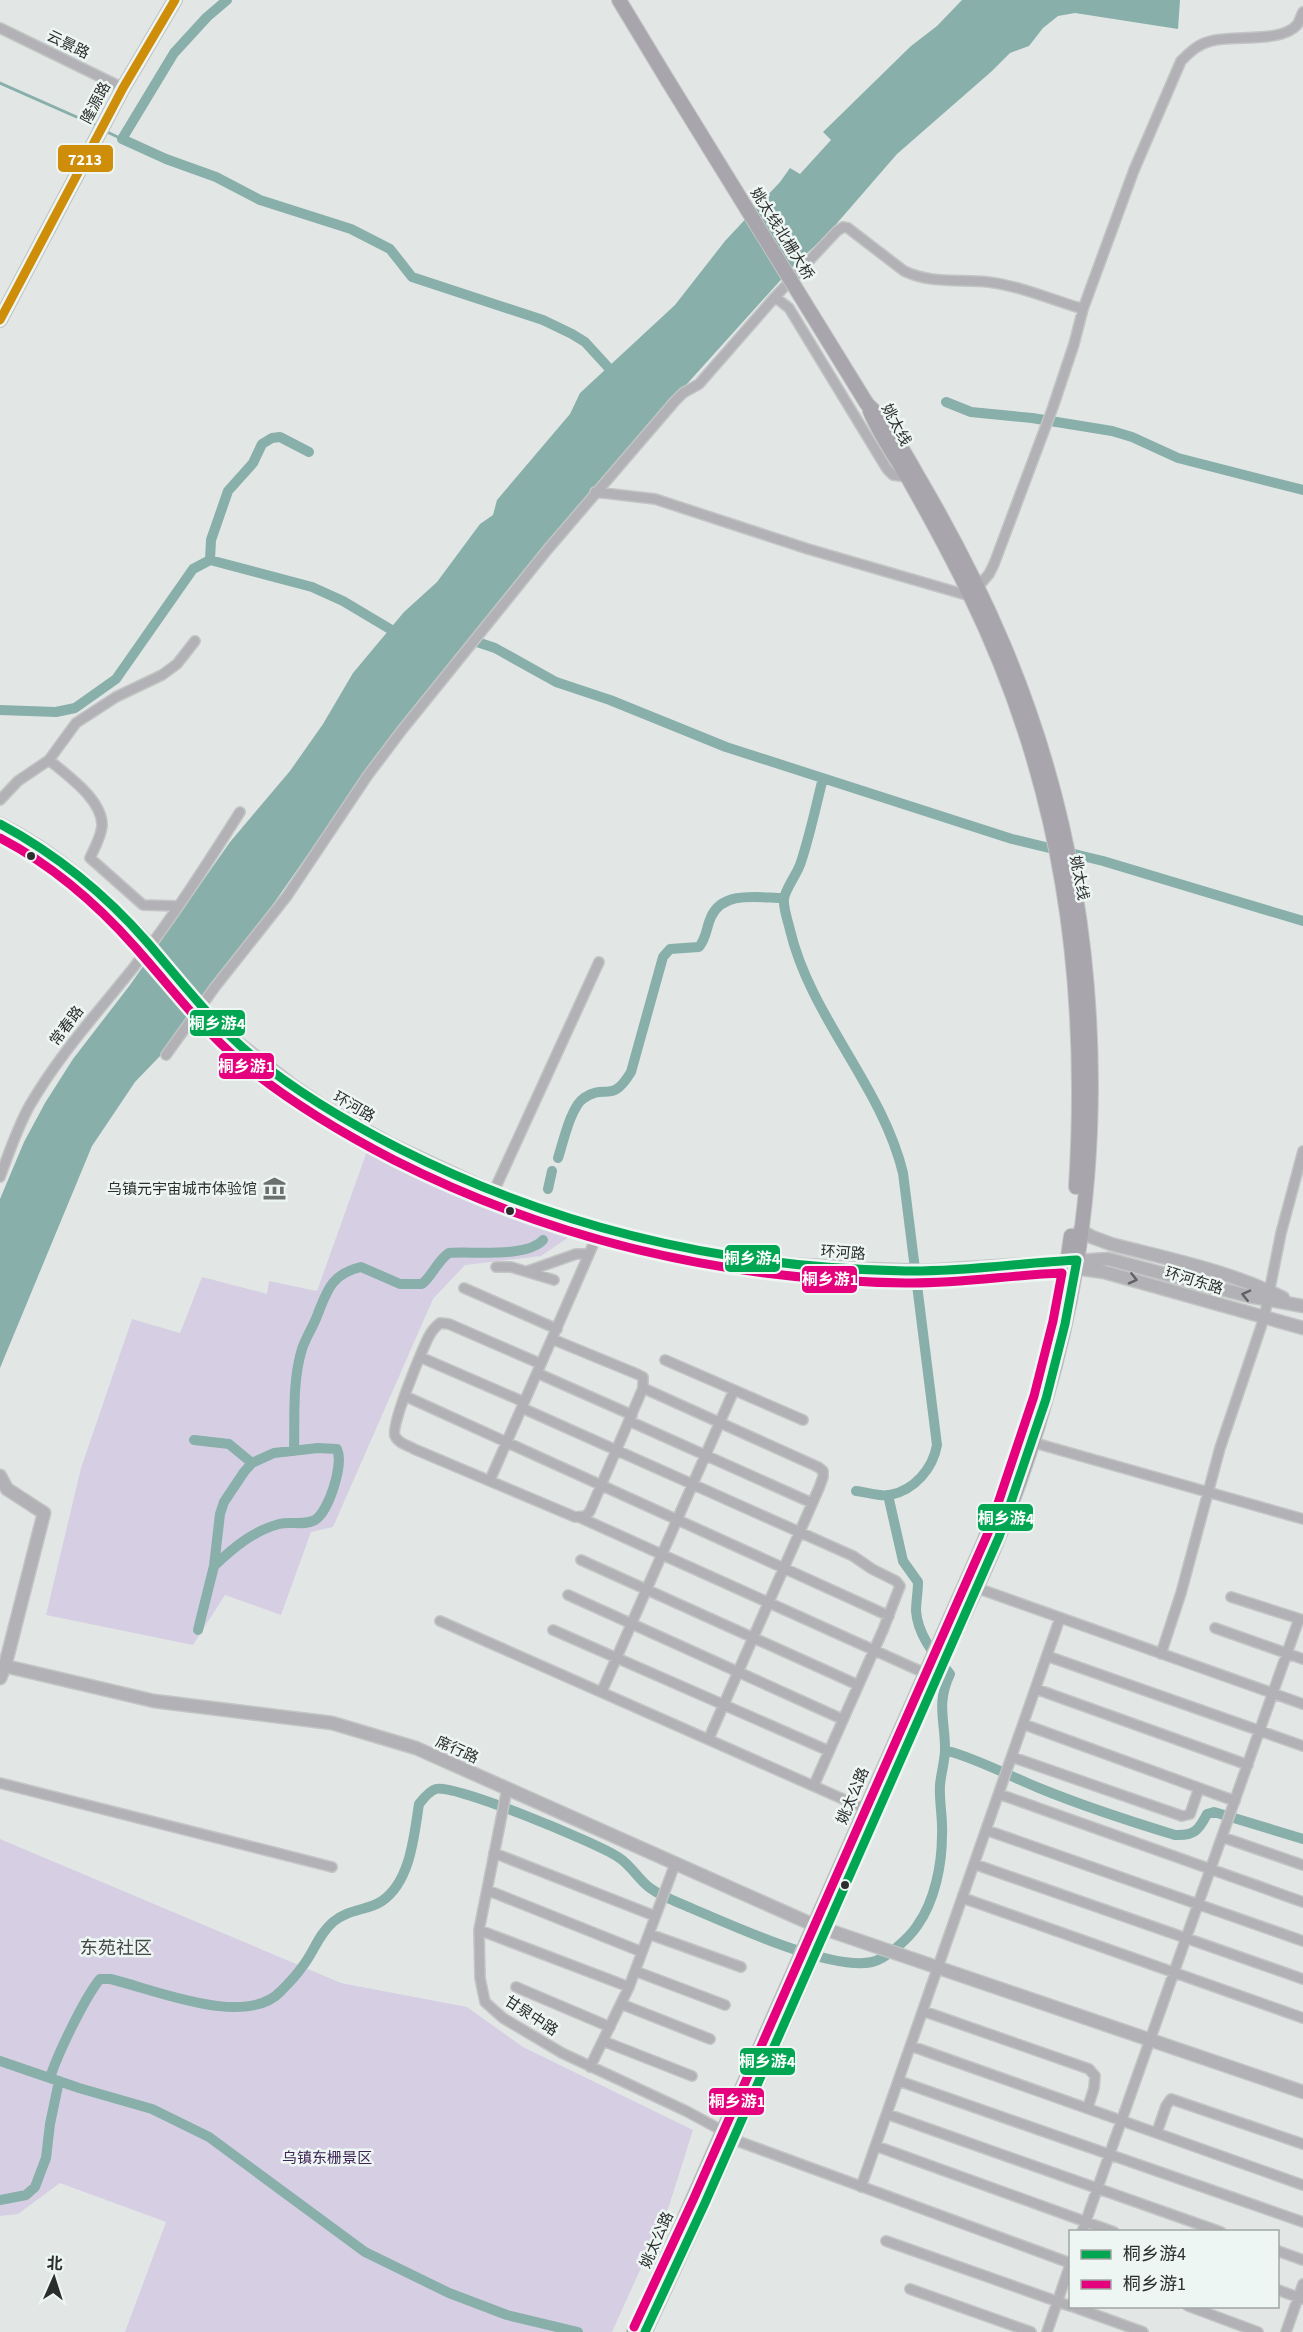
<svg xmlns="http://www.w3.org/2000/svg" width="1303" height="2332" viewBox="0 0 1303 2332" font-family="'Source Sans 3','Noto Sans SC',sans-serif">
<rect width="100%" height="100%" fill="#e2e7e6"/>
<path fill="#d6cfe3" d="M367,1151L569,1237L541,1256L465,1265L433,1299L333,1527L311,1532L281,1615L225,1595L193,1645L46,1615L81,1468L132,1319L180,1333L202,1277L267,1294L269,1281L317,1291Z
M0,1839L341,1983L467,2007L523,2047L693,2130L669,2206L612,2332H125L166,2222L60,2183L18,2214L0,2216Z"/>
<path fill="#88afa9" d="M962,0H1180L1178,29L1075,13L1058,16L1043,28L1029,46L1010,53L992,71L897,154L825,237L797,262L595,486L392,734L260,923L214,982L160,1056L135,1082L92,1146L0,1368V1199L24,1142L45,1103L73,1059L130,985L230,842L290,771L323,724L353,673L404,612L437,582L480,524L493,515L497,500L570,414L580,393L675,305L725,241L780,182L790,168L800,174L831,140L823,132L911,46L937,26Z"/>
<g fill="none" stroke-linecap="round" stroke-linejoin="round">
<path stroke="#88afa9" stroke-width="3" d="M0,83L97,126
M105,131L122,139"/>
<path stroke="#88afa9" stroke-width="10" d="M227,0L207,17L174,53L122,139L166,159L216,177L260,200L351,229L390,249L412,277L543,320L572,334L585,342L617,377
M946,402L971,412L1032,418L1112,431L1132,437L1178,458L1303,490
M210,560L211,540L228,491L253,463L262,444L272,438L280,437L309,452
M465,638L495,648L556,682L610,700L726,747L1012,839L1103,861L1303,921
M0,710L56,712L75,708L116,679L193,569L210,560L312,587L343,601L400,635
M823,778C816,806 810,835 801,862C798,873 785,889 784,899C783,908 788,921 790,930C811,1018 882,1086 903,1173L937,1445C933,1468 915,1490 890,1495C880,1497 867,1492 856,1491
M558,1158C563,1143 571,1106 584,1098C606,1083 611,1105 631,1072L663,957L670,949L699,947C707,937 706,928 711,917C723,890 759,898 784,898
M548,1189L552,1171
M194,1440L229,1444L252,1463
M294,1451C295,1417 292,1382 302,1349C306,1337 313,1327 317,1316C327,1291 331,1274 361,1267L400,1284H422C433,1275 437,1261 449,1253C472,1251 527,1258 543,1240
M198,1630L214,1566L220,1514L224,1502L244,1472L252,1463L274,1453L318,1448L337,1449C344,1464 329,1511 315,1520C304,1526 291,1521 279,1524C253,1531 233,1548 214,1566
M945,1750C978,1759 1007,1775 1039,1788C1083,1806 1129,1821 1175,1835C1194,1836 1199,1830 1207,1814L1214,1812L1303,1839
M0,2061L79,2088L152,2109L209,2137L365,2252L449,2293L507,2315L578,2332
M50,2078C57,2055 85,1997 100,1979H110C154,1989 246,2029 281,1991C288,1984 296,1976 302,1967C314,1952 318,1935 333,1922C350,1908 367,1911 382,1901C411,1881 414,1835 419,1804C423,1799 429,1791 436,1789C455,1784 597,1843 618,1857C631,1865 638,1879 650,1888C662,1897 678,1902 691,1908C731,1925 831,1971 872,1962C886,1959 909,1938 917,1926C935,1901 942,1864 942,1835C943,1818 939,1802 940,1785C941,1773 945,1761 945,1749C945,1719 936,1704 950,1674C935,1655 918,1636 916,1611C916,1602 918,1592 918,1582L903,1561L888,1495
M0,2200L26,2195L35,2187L46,2158L50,2124L59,2081"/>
<defs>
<path id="minor" d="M0,28L123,88
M775,297L789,308L887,469L893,475L907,477
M595,492L655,499L808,549L970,596L989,574L994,564L1053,407L1074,344L1083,309L1134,170L1181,61C1190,52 1198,44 1211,41C1234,35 1281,43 1297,25C1299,22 1301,16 1303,12
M49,760C67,775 103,800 102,826C101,837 94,849 90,858L143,905L177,906
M0,800L18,781L49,760L76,723L116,697L162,675L177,664L195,641
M166,1055L215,987L287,896L368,775L402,730L548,549L675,401L683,393L699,384L775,297L837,231L843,227L848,228L904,271C931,284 959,279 988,282C1021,286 1052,300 1083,309
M0,1177C9,1153 17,1128 30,1105C59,1055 98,1012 134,967C172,919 207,864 240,812
M493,1193L599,962
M496,1267H511L554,1280
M528,1271L576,1254H589
M464,1288L557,1329
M420,1357L524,1402
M665,1360L803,1420
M541,1364L449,1324L440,1323C435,1327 431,1332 428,1338C422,1351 390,1426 395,1436C398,1443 407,1445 414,1449L575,1517L586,1516L590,1511L643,1388V1377L637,1374L552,1339
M537,1373L632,1415
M643,1388L818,1467L823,1471V1477L819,1488L709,1738
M405,1396L889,1616
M522,1408L853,1556L872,1569L896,1581L900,1586L883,1630L814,1785
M629,1421L812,1503
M1028,1441L1303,1519
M490,1480L600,1229
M581,1518L929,1675
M581,1560L858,1685
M974,1587L1303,1704
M568,1595L842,1719
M1231,1597L1303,1620
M440,1621L870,1811
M1215,1628L1303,1659
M553,1630L829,1751
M1161,1654L1181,1593L1220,1448L1264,1318L1281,1233L1303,1151
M1047,1656L1303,1746
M1036,1689L1248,1765
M602,1691L734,1390
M1023,1724L1235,1801
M1012,1757L1182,1816L1190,1814L1199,1788
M0,1783L332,1867
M507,1789L479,1930L480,1978L485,2002L503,2018L562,2053L686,2111L723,2131L732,2139L1070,2263
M999,1794L1303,1902
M986,1830L1303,1941
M1222,1837L1303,1865
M494,1853L655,1916
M974,1864L1303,1979
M487,1890L642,1952
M963,1898L1303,2018
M479,1930L629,1987
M649,1934L741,1967
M635,1971L725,2005
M516,1987L610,2027
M621,2004L710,2039
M923,2011L1089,2069L1095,2076L1094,2088L1088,2107
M603,2041L692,2076
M911,2046L1303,2185
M590,2067L629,1987L675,1864
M899,2081L1303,2222
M887,2114L1221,2232
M1157,2132L1166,2106L1171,2099L1303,2144
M876,2146L1114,2232
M861,2187L1060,1618
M1082,2232L1299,1619
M886,2241L1070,2306
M1278,2251L1303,2260
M910,2289L1031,2332
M1278,2290L1303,2299
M1071,2306L1143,2332
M1188,2306L1258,2332
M1047,2332L1070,2265
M1286,2332L1303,2284"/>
<path id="tertiary" d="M0,824C57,853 102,894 146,941
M204,1012L229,1036L293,1086L321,1105L390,1144L514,1202L600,1229L651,1242L729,1257L771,1263L866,1269L924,1271L1108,1259L1248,1296L1303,1306
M1080,1230L1092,1237L1111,1244C1168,1259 1230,1271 1283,1298
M979,1274L1075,1268L1104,1272L1303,1328
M0,1476L7,1489L44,1513L5,1666L0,1678
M5,1666L154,1701L332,1723L416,1748L816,1926L1303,2092"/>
<path id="secondary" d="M619,0L668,81
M0,320L123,88L175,0
M870,411C880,435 895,456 908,478C930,517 951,555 970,595C1062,784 1089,978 1076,1187
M634,2332L983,1544C1023,1444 1057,1342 1071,1236
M645,2332C725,2160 800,1985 877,1810C896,1766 915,1722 935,1677C956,1630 980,1584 999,1536C1017,1491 1033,1445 1046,1398C1118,1154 1103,881 1004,646C980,589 951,533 920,480C904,452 890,425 867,404"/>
</defs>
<use href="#minor" stroke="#c2c5c4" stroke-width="12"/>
<use href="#tertiary" stroke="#c2c5c4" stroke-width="15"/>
<use href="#secondary" stroke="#c2c5c4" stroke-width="16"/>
<use href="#minor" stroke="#b2b1b5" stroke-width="9"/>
<use href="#tertiary" stroke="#b2b1b5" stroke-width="12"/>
<use href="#secondary" stroke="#a8a6ac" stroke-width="14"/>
<defs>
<path id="tertiary-bridge" d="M146,941L204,1012"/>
<path id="secondary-bridge" d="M668,81L867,404"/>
</defs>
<use href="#tertiary-bridge" stroke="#c2c5c4" stroke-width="15" stroke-linecap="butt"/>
<use href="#secondary-bridge" stroke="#c2c5c4" stroke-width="16" stroke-linecap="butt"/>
<use href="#tertiary-bridge" stroke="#b2b1b5" stroke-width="12"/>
<use href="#secondary-bridge" stroke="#a8a6ac" stroke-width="14"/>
<defs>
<path id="bus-1" d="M0,824C56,854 105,894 147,942C180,980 211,1021 250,1054C296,1092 347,1122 400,1149C558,1229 729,1268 906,1271C963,1272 1020,1263 1077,1260L1065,1324L1046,1399L999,1537L705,2203L645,2332"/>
<path id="bus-2" d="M0,838C52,865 96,903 135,947C170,986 201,1028 241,1062C288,1101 340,1132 394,1160C554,1241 727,1280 906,1283C958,1284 1010,1275 1062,1273L1053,1321L1034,1396L988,1533L694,2198L634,2327"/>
<path id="bus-3" d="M0,320L123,88L175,0"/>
</defs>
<use href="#bus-1" stroke="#eef6f4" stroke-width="14"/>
<use href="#bus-2" stroke="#eef6f4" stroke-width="14"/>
<use href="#bus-3" stroke="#eef6f4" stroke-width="14"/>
<use href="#bus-1" stroke="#00a651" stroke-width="9"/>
<use href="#bus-2" stroke="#e5007d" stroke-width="9"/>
<use href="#bus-3" stroke="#ce8e09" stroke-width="9"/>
</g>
<defs><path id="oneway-chevron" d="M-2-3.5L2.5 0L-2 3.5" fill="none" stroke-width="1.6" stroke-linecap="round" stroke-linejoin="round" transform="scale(1.5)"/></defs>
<g stroke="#616263">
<use href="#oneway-chevron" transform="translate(1133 1279) rotate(14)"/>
<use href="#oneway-chevron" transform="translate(1246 1295) rotate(-167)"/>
</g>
<defs>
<symbol id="museum-bare" viewBox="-9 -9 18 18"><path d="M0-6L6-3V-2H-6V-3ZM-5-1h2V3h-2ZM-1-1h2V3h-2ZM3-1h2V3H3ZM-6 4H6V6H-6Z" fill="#6b6f6e" stroke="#eef6f4" stroke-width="2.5" paint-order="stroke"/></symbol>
</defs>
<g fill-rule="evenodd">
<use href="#museum-bare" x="258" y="1172" width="33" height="33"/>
</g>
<g fill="#2b2e2d" stroke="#eef6f4" stroke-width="2">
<circle cx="31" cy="856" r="5"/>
<circle cx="510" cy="1211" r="5"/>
<circle cx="845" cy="1885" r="5"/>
</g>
<g text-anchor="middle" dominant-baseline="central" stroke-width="5" stroke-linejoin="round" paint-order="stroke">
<g font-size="15" fill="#2b2e2d" stroke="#eef6f4">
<text transform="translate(68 45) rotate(26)">云景路</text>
<text transform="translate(96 103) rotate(-62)">隆源路</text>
<text transform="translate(782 234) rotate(58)">姚太线北栅大桥</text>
<text transform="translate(896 425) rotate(62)">姚太线</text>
<text transform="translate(1079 878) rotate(79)">姚太线</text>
<text transform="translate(67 1026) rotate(-53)">常春路</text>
<text transform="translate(354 1107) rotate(30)">环河路</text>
<text transform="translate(843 1253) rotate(4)">环河路</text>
<text transform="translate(1194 1281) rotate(17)">环河东路</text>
<text transform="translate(457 1750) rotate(24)">席行路</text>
<text transform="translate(853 1796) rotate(-67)">姚太公路</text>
<text transform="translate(531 2016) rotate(33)">甘泉中路</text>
<text transform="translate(657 2240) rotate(-66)">姚太公路</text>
</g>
<g font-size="15" fill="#2b2e2d" stroke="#eef6f4" text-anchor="end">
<text x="257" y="1189">乌镇元宇宙城市体验馆</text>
</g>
<g font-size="15" fill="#3e2556" stroke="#eef6f4">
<text x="327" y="2158">乌镇东栅景区</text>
</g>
<g font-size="18" fill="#434947" stroke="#eef6f4">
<text x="116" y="1948">东苑社区</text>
</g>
</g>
<g stroke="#eef6f4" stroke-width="2">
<rect x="57" y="144" width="57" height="29" rx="6" fill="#ce8e09"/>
<rect x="189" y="1009" width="57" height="28" rx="6" fill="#00a651"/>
<rect x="218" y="1052" width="57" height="28" rx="6" fill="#e5007d"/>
<rect x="724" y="1244" width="57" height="29" rx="6" fill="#00a651"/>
<rect x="801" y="1265" width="57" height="29" rx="6" fill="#e5007d"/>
<rect x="977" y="1503" width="57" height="29" rx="6" fill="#00a651"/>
<rect x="739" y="2047" width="57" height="29" rx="6" fill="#00a651"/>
<rect x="708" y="2087" width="57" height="29" rx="6" fill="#e5007d"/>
</g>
<g font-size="16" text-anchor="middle" font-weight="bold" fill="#fff">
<text x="85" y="165">7213</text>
<text x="217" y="1029">桐乡游4</text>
<text x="246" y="1072">桐乡游1</text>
<text x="752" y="1264">桐乡游4</text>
<text x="830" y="1285">桐乡游1</text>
<text x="1006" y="1524">桐乡游4</text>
<text x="767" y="2067">桐乡游4</text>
<text x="737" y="2107">桐乡游1</text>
</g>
<rect x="1069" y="2230" width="210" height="78" fill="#eef6f4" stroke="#a0a6a4" stroke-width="1.5"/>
<rect x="1081" y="2250" width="30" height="9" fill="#00a651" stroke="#a0a6a4" stroke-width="1.5"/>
<text x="1123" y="2260" font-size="18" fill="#2b2e2d">桐乡游4</text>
<rect x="1081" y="2280" width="30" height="9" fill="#e5007d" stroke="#a0a6a4" stroke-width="1.5"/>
<text x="1123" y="2290" font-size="18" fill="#2b2e2d">桐乡游1</text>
<g transform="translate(54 2278) rotate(3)" stroke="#eef6f4" stroke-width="4.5" paint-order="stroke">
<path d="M0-4.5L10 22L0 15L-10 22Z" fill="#2b2e2d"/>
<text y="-9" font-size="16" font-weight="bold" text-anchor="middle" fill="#2b2e2d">北</text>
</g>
</svg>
